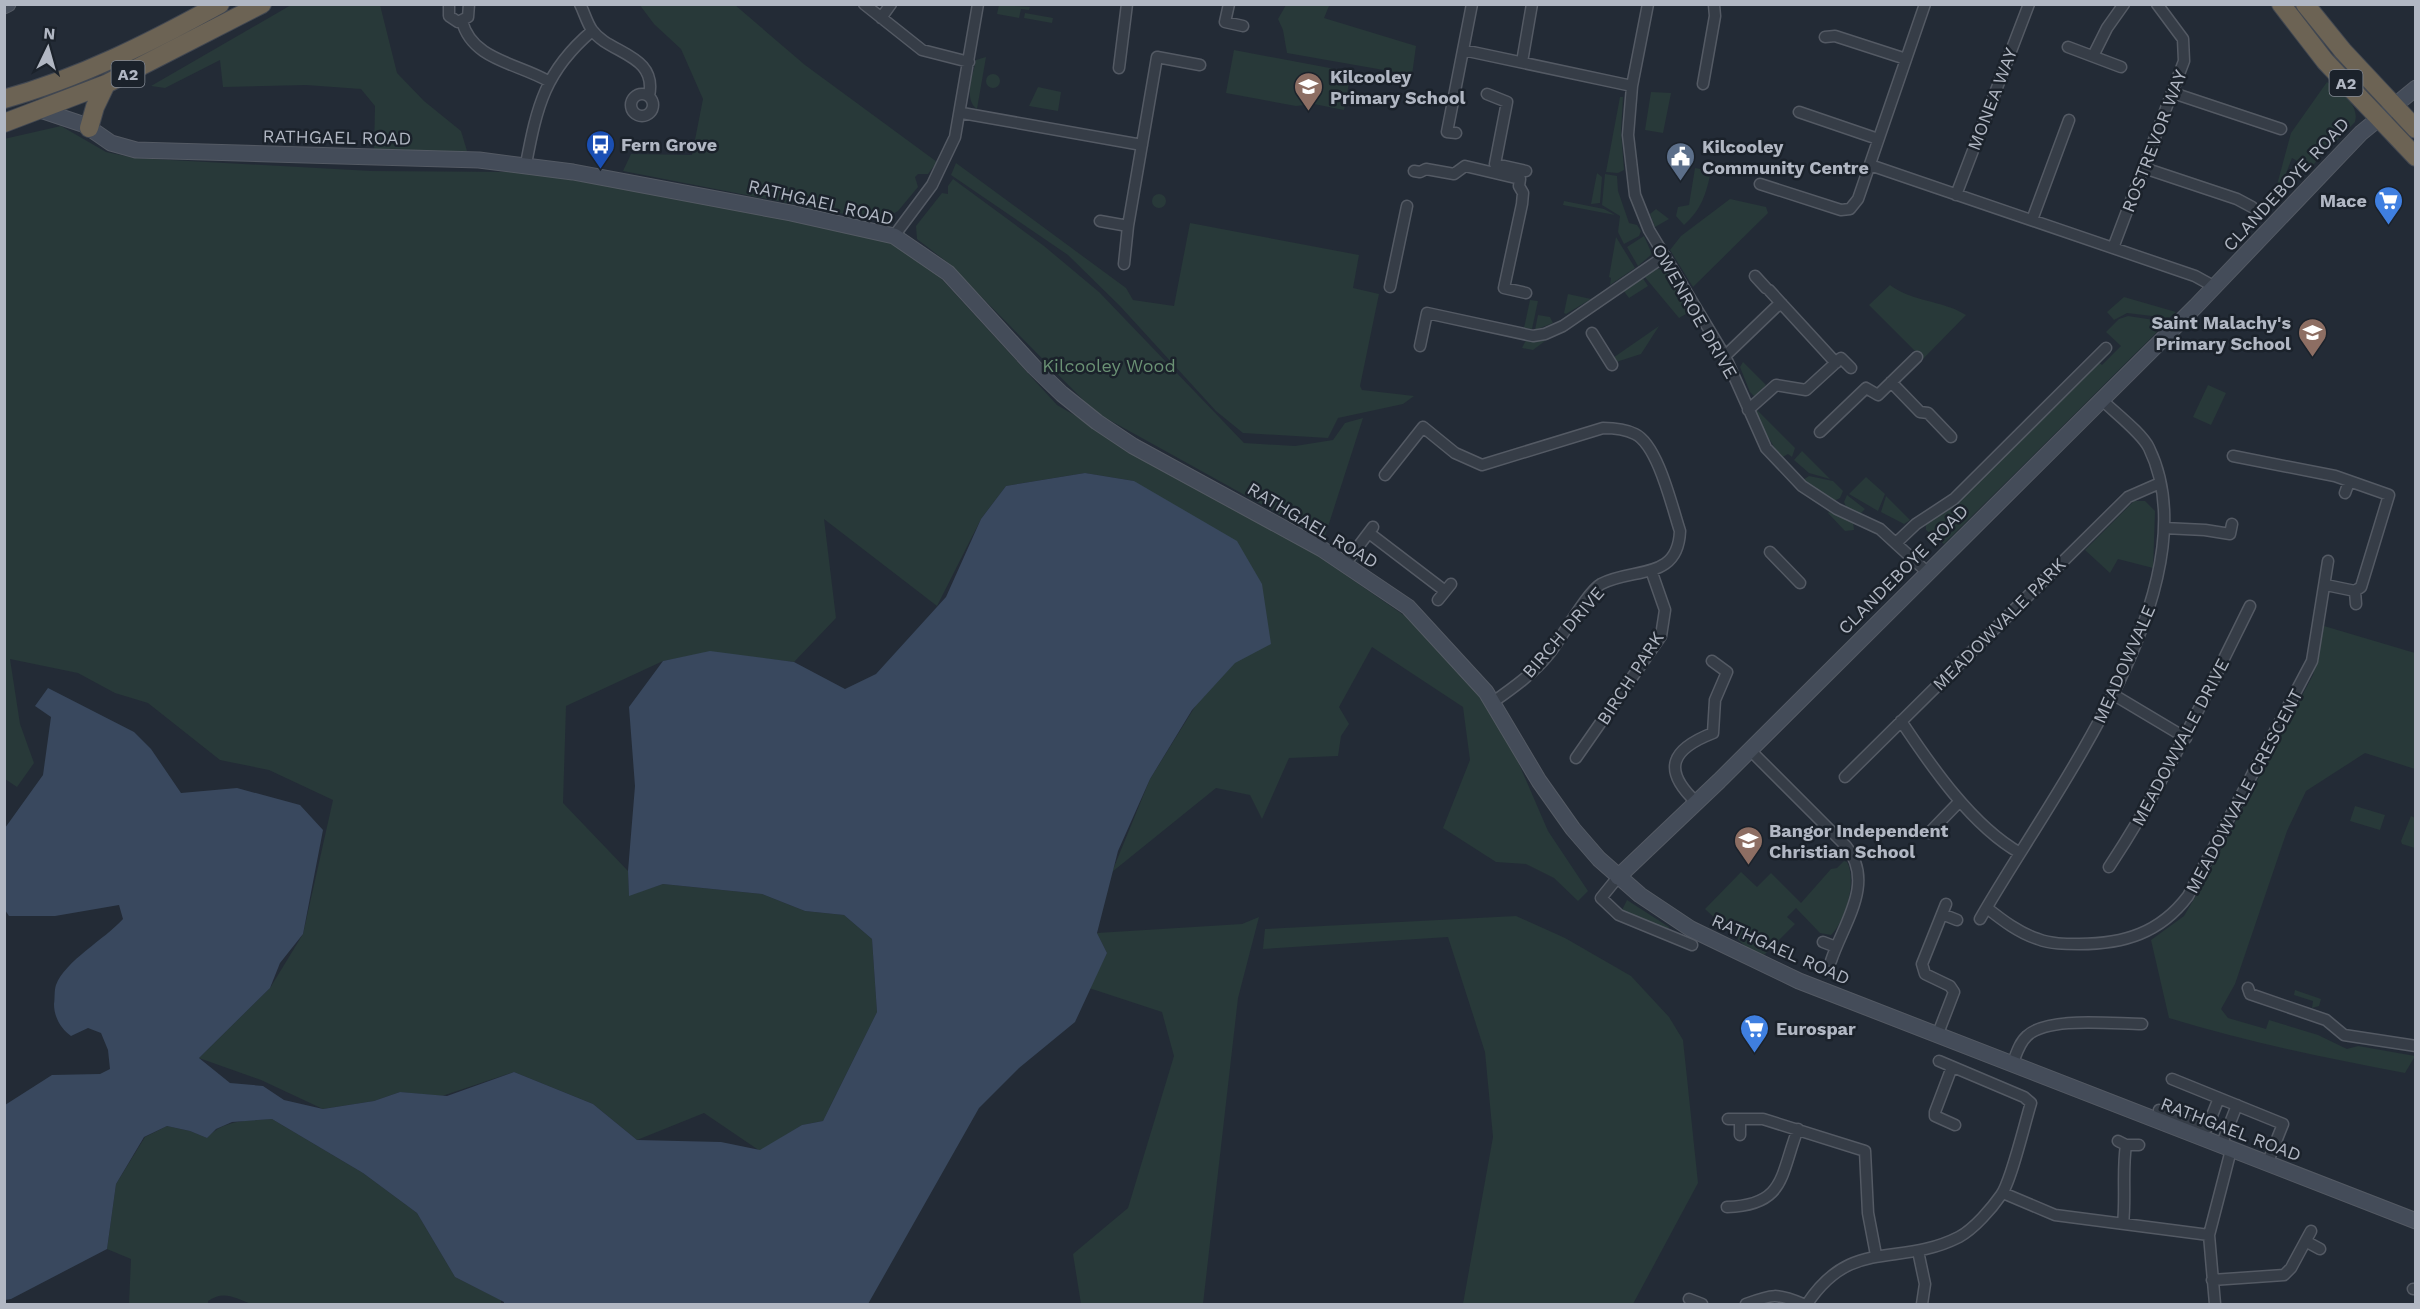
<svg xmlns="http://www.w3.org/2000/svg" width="2420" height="1309" viewBox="0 0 2420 1309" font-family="'Work Sans',sans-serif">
<rect width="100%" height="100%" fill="#232b36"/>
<path fill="#283939" d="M639,4L735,5L805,65L937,162L928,174H918L915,177L918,187L898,211L880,221L623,171L631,154L692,155L703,99L681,49L654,24Z
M291,5H380L397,73L424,101L461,131L467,151L374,152L375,106L361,89L306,85L223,87L220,60L165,88L151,86Z
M999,5L1030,7L1029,10L1021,9L1019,18L997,14Z
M1286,5H1326L1329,6L1324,18L1416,46L1412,75L1287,53L1283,30L1278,19Z
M1025,13L1053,18L1052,23L1024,18Z
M1234,50L1351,72L1344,110L1314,104L1296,106L1226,93Z
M986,57L977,109C963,99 973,75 976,60Z
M986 81a7 7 0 1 1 14 0a7 7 0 1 1-14 0Z
M2327,82C2340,90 2360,105 2355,122L2310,168L2292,158L2275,202L2274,196L2291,133Z
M1038,87L1061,92L1058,111L1029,106Z
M1651,92L1671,93L1663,133L1645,130Z
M1620,97H1623L1621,131L1624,170L1618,173L1606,172Z
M61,126L106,152L135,158L371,171L524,172L792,217L889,239L928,264L1057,405L1315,554L1405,616L1496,711L1548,831L1588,891L1578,901L1554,878L1526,864L1496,862L1443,828L1470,760L1463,707L1372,647L1339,707L1349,724L1341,736L1338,756L1289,758L1262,819L1250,795L1216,788L1112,872L1150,779L1196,705L1235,662L1134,481L1085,473L1006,486L981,519L937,606L824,519L836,618L794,662L710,652L663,661L566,706L563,803L628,871L629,895L663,884L762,894L805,911L844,915L872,939L877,1012L823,1121L802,1125L760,1151L704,1113L637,1140L593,1104L514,1072L442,1096L400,1092L374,1101L323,1109L261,1080L199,1058L270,988L303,934L333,800L269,770L220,760L148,703L115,693L78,673L10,659L20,724L34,763L17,787L5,779L4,139Z
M956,163L1126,288L1133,300L1174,306L1190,223L1359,255L1353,288L1379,294L1360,386L1362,390L1414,396L1403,404L1338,418L1328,438L1243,433L1216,411L1120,306L1068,255L951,175Z
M1695,168L1711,171C1706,194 1702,209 1684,225L1676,216L1678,207L1689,205Z
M1597,173L1602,177L1600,203L1591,204Z
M1605,174L1617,176L1618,191L1629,223L1637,225L1641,231L1639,236L1624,244L1618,232L1620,216L1602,205Z
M953,179L1044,246L1099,292L1244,443L1295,446L1333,440L1345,423L1363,418L1324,539L1095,412L947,262L917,239L916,226L942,193L948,194V186Z
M1152 201a7 7 0 1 1 14 0a7 7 0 1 1-14 0Z
M1730,199L1766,207L1768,213L1693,287L1670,250L1681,236Z
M1564,201L1604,209L1615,215L1563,205Z
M1656,209L1669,219L1655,227L1650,214Z
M1644,236L1652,254L1638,266L1627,247Z
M1616,237L1635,268L1610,285L1611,278L1609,277Z
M1656,268L1667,272L1691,311L1679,318L1644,276Z
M1642,277L1648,286L1629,298L1623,290Z
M1890,285C1912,302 1942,300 1966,315L1923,359L1869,305Z
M1568,294L1591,299L1566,314L1564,313Z
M2124,297L2176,312L2169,318L2127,313L2114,320L2107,312Z
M1530,300L1538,301L1532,329L1524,328Z
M1538,315L1550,317L1553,323L1535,330Z
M2128,316L2167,322L1944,544L1926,530V524L1949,509L2097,361L2102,365L2121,346L2106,332L2119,319Z
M1659,326L1641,354L1613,363L1610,360Z
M1549,338L1533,350L1522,348L1526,340Z
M1743,362L1766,385L1755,397L1750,392L1740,367Z
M2208,385L2226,393L2211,425L2193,417Z
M1756,409L1795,448L1792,457L1788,454L1781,458L1757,419Z
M1802,451L1830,479L1809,473L1794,460Z
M1809,476L1833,481L1843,491L1840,498L1834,501L1803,480Z
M1866,477L1885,494L1878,511L1849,494Z
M1847,495L1865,509L1860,514L1847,509L1844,502Z
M1886,496L1910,520L1904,524L1881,512Z
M2134,501H2145L2155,511L2153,568L2118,559L2110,573L2085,550Z
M1829,512L1853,521L1854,530L1845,531L1828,513Z
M2324,626L2415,653V769L2365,753L2306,791L2287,831L2235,984L2221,1009L2228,1018L2266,1029L2269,1020L2318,1035L2347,1049L2358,1046L2415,1056L2405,1073C2325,1058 2247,1042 2169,1018L2151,940L2184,916L2201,887L2313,675Z
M2355,806L2385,815L2380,830L2350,821Z
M2411,816L2415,818V848L2402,844L2401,841Z
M1844,861L1847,862C1857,881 1846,920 1831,935L1820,933L1796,908L1787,917L1795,924L1764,955L1746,947L1705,909L1741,872L1757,887L1771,873L1801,903L1831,869L1837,868Z
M1627,900L1669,927L1668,929L1622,910Z
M1516,916L1565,938L1631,976L1669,1017L1683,1040L1698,1183L1633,1304H1463L1493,1137L1485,1052L1448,937L1263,949L1265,929Z
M1259,917L1238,998L1203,1304H1081L1073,1254L1128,1208L1174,1056L1162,1012L1089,988L1107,953L1097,933L1242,924Z
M2295,990L2321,999L2319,1006L2312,1008L2313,1001L2294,995Z
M272,1119L363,1173L417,1213L455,1277L501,1300V1304H251C235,1298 224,1290 208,1301V1304H129L131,1259L107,1249L116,1184L145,1137L167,1126L190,1131L207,1138C224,1119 248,1121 272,1119Z"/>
<path fill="#39485e" d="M1085,473L1134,481L1237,541L1262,584L1271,644L1235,663L1192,710L1150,779L1118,851L1097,933L1107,953L1075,1022L1019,1068L979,1108L868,1304H504V1302L455,1277L417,1213L363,1173L272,1119L232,1122L216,1129L207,1138L190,1131L167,1126L144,1137L116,1184L107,1249L11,1299L5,1300V1105L52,1075L100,1074L110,1069L108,1050L101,1033L88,1028L71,1036C61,1029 54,1017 54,1004C55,999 54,991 56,985C65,961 105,939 123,919L119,905L55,916H9L5,910V828L43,775L51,717L35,706L48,688L134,732L151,749L181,793L237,788L300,805L323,830L303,934L280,963L270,988L199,1058L230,1083L263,1086L284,1100L323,1109L374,1101L400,1092L447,1096L514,1072L593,1104L637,1140L721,1142L760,1150L802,1125L823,1121L877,1012L872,939L844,915L805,911L762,894L663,884L629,896L628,871L635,786L629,707L663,661L710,651L794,662L845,689L876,674L946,597L981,519L1006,486Z"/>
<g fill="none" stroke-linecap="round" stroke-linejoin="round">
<defs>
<path id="street" d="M449,4V16L458,22L468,17L469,4
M580,4C584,12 587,23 592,30C609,54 658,54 649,96
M864,4L922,50L969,62
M1229,4L1225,22L1243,26
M1648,4L1632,86L1628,135L1635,195L1649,230L1725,356L1766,448L1802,486L1837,509L1880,529L1927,572
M881,18L891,4
M462,21C472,60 517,63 548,81
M1825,37L1835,36L1906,59
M2068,47L2121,67
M1463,50L1632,86
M2093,56L2107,28L2124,4
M1522,62L1532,4
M1119,68L1127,4
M1703,84L1715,16L1714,5
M2173,93L2281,129
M631 105a11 11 0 1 1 22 0a11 11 0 1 1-22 0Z
M1487,94L1507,102L1495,164L1526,171
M1799,112L1878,139
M962,113L1142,145
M1456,133L1447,132L1472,4
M526,164C537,106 545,71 592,31
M1870,165L2195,276L2215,287
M2144,168L2237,199L2252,207
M1414,171L1420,172L1426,169L1454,174L1465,166L1520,179L1519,186L1523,193L1522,204L1504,288L1526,293
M1760,184L1841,210L1850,209L1858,199L1925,4
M1956,195L2029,4
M2032,220L2069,120
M1100,221L1128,226
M894,236L932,185L955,137L978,4
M2113,248L2184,61L2183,39L2157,4
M1124,264L1128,226L1157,57L1200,65
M1755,276L1766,288
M1390,287L1407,206
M1769,290L1836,363
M1592,333L1612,365
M1420,346L1427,313L1533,336L1545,334L1563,326L1665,256
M1725,356L1776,307L1782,304
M1891,382L1920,412L1928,413L1951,437
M1748,410L1776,385L1806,390L1841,358L1851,368
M1820,432L1866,388L1878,395L1917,357
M2233,456L2335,476L2389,495L2361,587L2355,591L2326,585
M1385,475L1423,427L1455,453L1482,465L1603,428C1614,428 1625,429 1635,434C1658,445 1672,507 1680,531C1678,581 1634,567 1601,584C1587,592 1561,639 1549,654C1534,673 1513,688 1493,702
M2345,493L2349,482
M2164,528L2205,530L2230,534L2232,524
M1369,533L1445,591
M1897,542L1916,524L1954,499L2106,348
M1770,552L1800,583
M1345,564L1373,527
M2355,591L2356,604
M1438,600L1451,584
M2114,695L2186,738
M1901,721C1931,766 1972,826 2020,853
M1750,750L1846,846C1876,883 1843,924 1831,961
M1576,758L1661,636L1665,610L1651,570
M1845,777L2128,497L2160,483
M1696,802C1661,769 1672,749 1713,733L1715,700L1727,672L1712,661
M1929,833L1960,801
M2109,867C2164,784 2206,695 2250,606
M1618,877L1601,898L1619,915L1692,945
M1987,908C2002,920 2019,933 2038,939C2051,944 2065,944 2079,944C2124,944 2160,933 2188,896L2312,661L2328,561
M1942,914L1957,920
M1980,919C2046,802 2216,586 2149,448C2142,433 2114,412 2102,400
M1823,942L1836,947
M2248,988L2250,994L2326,1020L2344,1035L2416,1046
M1937,1036L1954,992L1950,986L1925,974L1922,964L1946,904
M2012,1065C2016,1055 2019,1043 2027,1036C2048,1016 2113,1024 2142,1024
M1952,1067L1935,1112V1116L1955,1125
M2172,1079L2283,1124L2267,1164
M2159,1110L2207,1128L2219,1098
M1728,1119H1763L1865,1151L1868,1213L1876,1255
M1740,1135V1120
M2118,1141L2126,1145H2139
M2221,1146L2237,1105
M2003,1193L2055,1215L2209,1235
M1727,1207C1786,1205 1780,1175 1798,1129
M2123,1224C2126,1197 2122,1171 2126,1145
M2307,1242L2320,1249
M1918,1251L1925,1284L1922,1304
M2212,1280L2284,1275L2291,1268L2311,1231
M2413,1289H2416
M1689,1299L1702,1304
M1746,1304C1772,1294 1777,1293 1803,1304
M1807,1304C1852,1236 1898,1268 1959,1237C1974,1229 1992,1208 2001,1195C2011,1182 2025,1122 2031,1103L2024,1097L1939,1061
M2215,1304L2209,1235L2231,1150"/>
<path id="secondary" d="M4,6L8,4
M43,111L85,125L111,143L136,150L479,160L573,172L791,213L894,236L948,273L1034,367L1062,394L1097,422L1133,446L1322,549L1408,607L1486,692L1539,781L1573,829L1599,859L1640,895L1691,929L1799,981L2416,1221
M1618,877L1719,781L2196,306L2361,133L2416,88"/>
<path id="highway" d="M2281,4L2325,61L2416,157
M2305,4L2343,51L2416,129
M4,99C80,78 151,42 220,4
M4,123L106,84L262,4
M89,128L95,107L106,84"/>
</defs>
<use href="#street" stroke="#545a64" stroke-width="13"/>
<use href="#secondary" stroke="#545a64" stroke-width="17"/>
<use href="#highway" stroke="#414751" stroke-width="20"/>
<use href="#street" stroke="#363d47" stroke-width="10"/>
<use href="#secondary" stroke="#444c59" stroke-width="15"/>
<use href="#highway" stroke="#6c6354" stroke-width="18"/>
</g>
<defs>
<symbol id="school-pin" viewBox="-11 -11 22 30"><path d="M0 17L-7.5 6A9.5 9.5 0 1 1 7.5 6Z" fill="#8d6e63" stroke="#1b222b"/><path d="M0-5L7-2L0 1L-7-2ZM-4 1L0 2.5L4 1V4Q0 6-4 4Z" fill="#fff"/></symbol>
<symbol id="bus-pin" viewBox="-11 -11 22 30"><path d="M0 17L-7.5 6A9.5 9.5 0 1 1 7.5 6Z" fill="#1a4fb4" stroke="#1b222b"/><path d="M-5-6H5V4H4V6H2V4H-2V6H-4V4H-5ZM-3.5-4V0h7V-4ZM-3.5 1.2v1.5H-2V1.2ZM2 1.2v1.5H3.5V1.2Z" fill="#fff"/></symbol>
<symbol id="civic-pin" viewBox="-11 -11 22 30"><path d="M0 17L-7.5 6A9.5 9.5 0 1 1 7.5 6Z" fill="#5c6f8a" stroke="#1b222b"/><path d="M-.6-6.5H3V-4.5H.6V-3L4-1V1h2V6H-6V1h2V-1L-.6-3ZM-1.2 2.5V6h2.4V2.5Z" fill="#fff"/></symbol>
<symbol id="supermarket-pin" viewBox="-11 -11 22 30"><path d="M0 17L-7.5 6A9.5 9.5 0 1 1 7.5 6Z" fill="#3f7fe0" stroke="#1b222b"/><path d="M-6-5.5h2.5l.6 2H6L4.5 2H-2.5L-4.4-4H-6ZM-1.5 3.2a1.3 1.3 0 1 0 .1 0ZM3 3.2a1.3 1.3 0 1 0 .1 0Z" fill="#fff"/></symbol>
</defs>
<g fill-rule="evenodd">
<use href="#school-pin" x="1292" y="70" width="33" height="45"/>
<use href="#bus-pin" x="584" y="128" width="33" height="45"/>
<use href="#civic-pin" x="1664" y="140" width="33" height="45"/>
<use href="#supermarket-pin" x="2372" y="184" width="33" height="45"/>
<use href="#school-pin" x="2296" y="316" width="33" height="45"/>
<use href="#school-pin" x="1732" y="824" width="33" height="45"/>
<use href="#supermarket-pin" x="1738" y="1012" width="33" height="45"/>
</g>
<g text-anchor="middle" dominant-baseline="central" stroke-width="5" stroke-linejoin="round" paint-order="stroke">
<g fill="#1b222b" stroke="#848a95" stroke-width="1.5">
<rect x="111.5" y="61" width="33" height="26" rx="4.5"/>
<rect x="2329.5" y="70" width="33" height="26" rx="4.5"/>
</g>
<g font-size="16" font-weight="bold" fill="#b1b7c3">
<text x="128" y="74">A2</text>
<text x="2346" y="83">A2</text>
</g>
<g font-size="18" font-weight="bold" fill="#b1b7c3" stroke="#1b222b" text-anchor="start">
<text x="1330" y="76">Kilcooley<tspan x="1330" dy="21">Primary School</tspan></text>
<text x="621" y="144">Fern Grove</text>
<text x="1702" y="146">Kilcooley<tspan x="1702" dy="21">Community Centre</tspan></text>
<text x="2367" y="200" text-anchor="end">Mace</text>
<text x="2291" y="322" text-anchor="end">Saint Malachy's<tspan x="2291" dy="21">Primary School</tspan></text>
<text x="1769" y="830">Bangor Independent<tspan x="1769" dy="21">Christian School</tspan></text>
<text x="1776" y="1028">Eurospar</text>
</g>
<g font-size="18" fill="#b1b7c3" stroke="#1b222b">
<text transform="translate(1992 99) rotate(-69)">MONEA WAY</text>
<text transform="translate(337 137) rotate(1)">RATHGAEL ROAD</text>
<text transform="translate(2154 141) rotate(-69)">ROSTREVOR WAY</text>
<text transform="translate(2286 184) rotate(-47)">CLANDEBOYE ROAD</text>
<text transform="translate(821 202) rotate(13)">RATHGAEL ROAD</text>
<text transform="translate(1695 311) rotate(60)">OWENROE DRIVE</text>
<text transform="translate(1313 525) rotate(31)">RATHGAEL ROAD</text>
<text transform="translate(1903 569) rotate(-45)">CLANDEBOYE ROAD</text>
<text transform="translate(1999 624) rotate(-45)">MEADOWVALE PARK</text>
<text transform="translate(1563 632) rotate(-49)">BIRCH DRIVE</text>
<text transform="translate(2124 664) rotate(-66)">MEADOWVALE</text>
<text transform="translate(1630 678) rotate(-57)">BIRCH PARK</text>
<text transform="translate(2180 742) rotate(-62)">MEADOWVALE DRIVE</text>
<text transform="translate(2244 791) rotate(-62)">MEADOWVALE CRESCENT</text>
<text transform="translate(1781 949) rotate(24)">RATHGAEL ROAD</text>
<text transform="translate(2231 1129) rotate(21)">RATHGAEL ROAD</text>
</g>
<g font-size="18" fill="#6a9174" stroke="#1b222b">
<text x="1109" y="365">Kilcooley Wood</text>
</g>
</g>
<rect width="2420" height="1309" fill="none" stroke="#b1b7c3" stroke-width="12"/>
<g transform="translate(48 48) rotate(5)" stroke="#1b222b" stroke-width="4.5" paint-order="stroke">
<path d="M0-4.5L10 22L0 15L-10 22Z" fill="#b1b7c3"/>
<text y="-9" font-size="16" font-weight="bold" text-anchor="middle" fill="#b1b7c3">N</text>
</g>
</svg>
